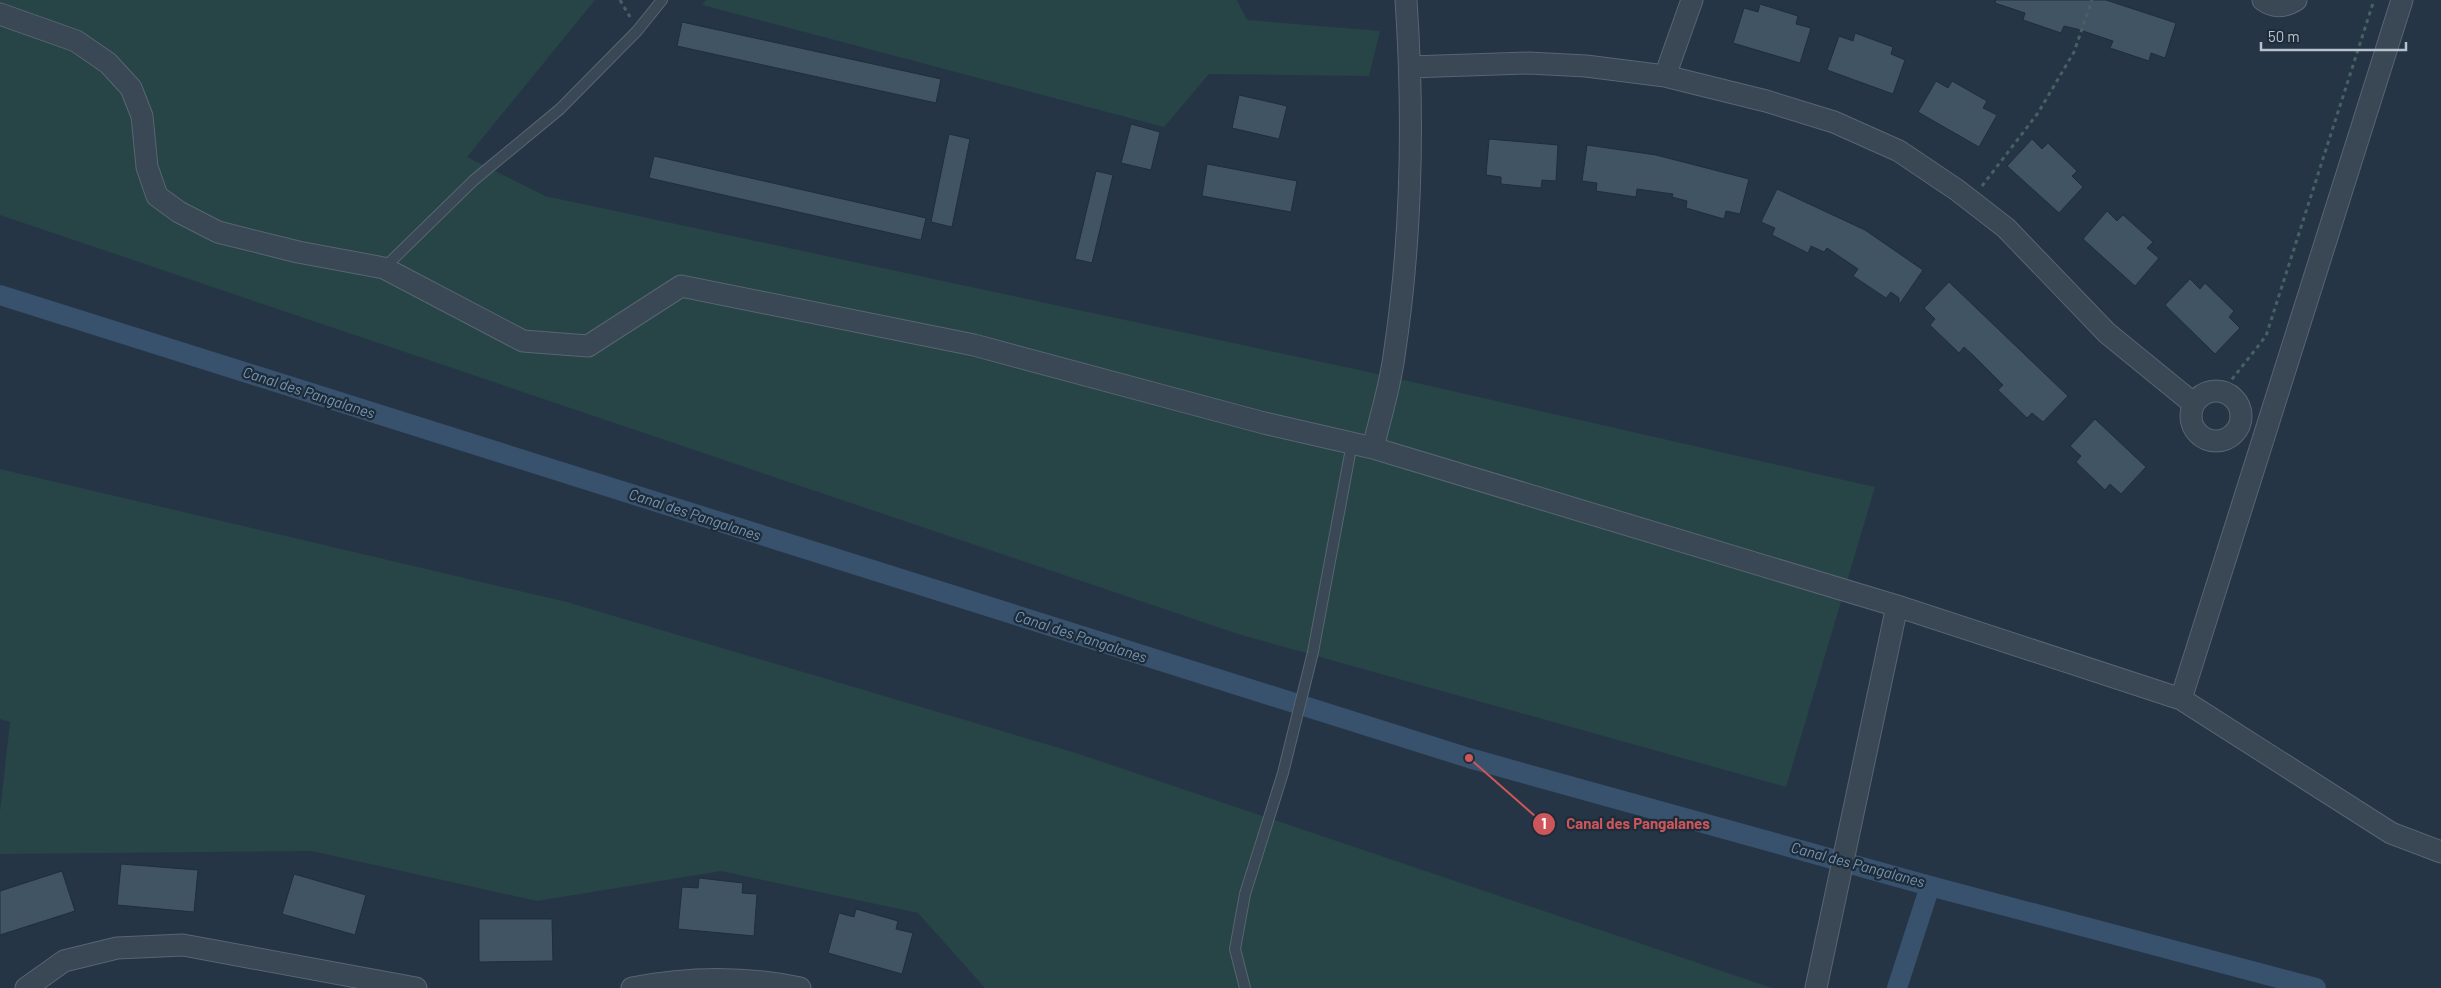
<svg xmlns="http://www.w3.org/2000/svg" width="2441" height="988" viewBox="0 0 2441 988" font-family="Barlow,sans-serif">
<rect width="100%" height="100%" fill="#253545"/>
<path fill="#274546" d="M0,0H595L467,157L545,196L1364,371L1875,487L1786,787L1238,634L0,215Z
M706,0H1237L1247,20L1380,31L1369,76L1209,74L1164,127L702,5Z
M0,469L567,602L1076,753L1772,988H985L918,913L721,871L537,901L312,851L0,854V812L10,722L0,719Z"/>
<g fill="none" stroke-linecap="round" stroke-linejoin="round">
<path stroke="#38526d" stroke-width="20" d="M0,295L1469,758L1930,886L2316,988
M1897,988L1930,886"/>
</g>
<path fill="#415464" stroke="#202e3c" d="M1996,0H2106L2176,23L2165,58L2151,53L2149,61L2110,48L2113,41L2077,29L2064,26L2061,33L2023,20L2025,13L1995,3Z
M1760,4L1798,16L1796,24L1811,28L1800,63L1733,43L1744,8L1758,12Z
M682,22L941,79L936,103L677,46Z
M1855,33L1893,47L1891,54L1905,60L1893,94L1827,70L1839,36L1853,41Z
M1936,81L1948,88L1952,81L1987,101L1983,108L1997,115L1979,147L1918,112Z
M1239,95L1287,106L1279,139L1232,128Z
M1131,124L1160,132L1151,170L1121,163Z
M949,134L970,139L952,227L931,222Z
M1489,139L1558,145L1556,181L1542,180L1541,188L1501,184V177L1486,175Z
M2032,139L2042,149L2048,143L2077,171L2072,176L2083,187L2059,213L2007,166Z
M1587,145L1656,155L1749,179L1740,214L1726,211L1724,219L1686,208L1687,201L1672,197L1673,194L1637,189L1636,197L1596,191L1597,183L1582,181Z
M654,156L926,218L921,240L649,178Z
M1207,164L1297,181L1291,212L1202,196Z
M1096,171L1113,175L1092,263L1075,259Z
M1777,189L1865,230L1923,270L1899,305V298L1891,292L1886,298L1853,276L1858,269L1827,248L1824,252L1811,246L1808,253L1772,235L1775,228L1761,222Z
M2107,211L2117,221L2123,215L2153,242L2147,248L2159,258L2135,286L2083,239Z
M2190,279L2200,289L2205,283L2234,311L2229,317L2240,328L2215,354L2165,305Z
M1949,282L2068,396L2043,422L2032,413L2027,418L1998,390L2003,385L1975,357L1964,347L1959,353L1930,325L1935,319L1924,308Z
M2095,419L2146,467L2121,494L2110,484L2105,490L2076,462L2081,456L2070,446Z
M121,864L198,870L194,912L117,905Z
M62,871L75,911L0,935V891Z
M294,874L366,895L355,935L282,914Z
M699,878L743,883L742,893L757,894L754,936L678,929L682,887L698,888Z
M856,909L898,921L896,929L913,933L902,974L828,953L839,913L854,917Z
M479,919H552L553,961L479,962Z"/>
<g fill="none" stroke-linecap="round" stroke-linejoin="round">
<defs>
<path id="lane" d="M384,268L474,180L560,109L637,31L662,0
M1245,988L1235,949L1245,894L1283,773L1313,652L1352,443"/>
<path id="street" d="M1692,0L1665,76L1766,101L1834,122L1899,151L1957,190L2006,228L2107,333L2194,404
M2263,0C2274,8 2285,7 2296,0
M0,14L76,41L108,63L131,88L142,116L147,167L157,196L179,212L218,232L298,252L384,268L523,341L588,346L681,286L974,345L1264,423L1373,448C1380,418 1390,387 1394,356C1412,238 1414,118 1406,0
M1410,67L1529,63L1586,66L1665,76
M2191 416a25 25 0 1 1 50 0a25 25 0 1 1-50 0Z
M1373,448L1897,606L2181,699L2402,0
M2181,699L2391,833L2441,852
M26,988L64,961L117,948L183,945L416,988
M632,988C688,977 743,976 800,988
M1816,988L1897,606"/>
</defs>
<use href="#lane" stroke="#586572" stroke-width="12"/>
<use href="#street" stroke="#586572" stroke-width="23"/>
<path stroke="#466162" stroke-width="3" stroke-dasharray="4 4" stroke-linecap="butt" d="M620,0L630,17
M1982,186L2038,113L2074,52L2092,0
M2222,392L2266,336L2374,0"/>
<use href="#lane" stroke="#3a4754" stroke-width="10"/>
<use href="#street" stroke="#3a4754" stroke-width="21"/>
</g>
<g text-anchor="middle" dominant-baseline="central" stroke-width="4.5" stroke-linejoin="round" paint-order="stroke">
<g font-size="15" font-style="italic" fill="#7695b3" stroke="#1e2c3a">
<text transform="translate(309 392) rotate(18)">Canal des Pangalanes</text>
<text transform="translate(695 514) rotate(18)">Canal des Pangalanes</text>
<text transform="translate(1081 636) rotate(18)">Canal des Pangalanes</text>
<text transform="translate(1858 864) rotate(15)">Canal des Pangalanes</text>
</g>
</g>
<path fill="none" stroke="#cd565a" stroke-width="2" d="M1469 758L1544 824"/>
<g fill="#cd565a" stroke="#1e2c3a" stroke-width="2">
<circle cx="1469" cy="758" r="5"/>
<circle cx="1544" cy="824" r="12"/>
</g>
<g font-size="15" text-anchor="middle" font-weight="bold" fill="#fff">
<text x="1544" y="829">1</text>
</g>
<g font-size="15" text-anchor="middle" font-weight="bold" fill="#cd565a" stroke="#1e2c3a" stroke-width="4.5" stroke-linejoin="round" paint-order="stroke">
<text x="1638" y="829">Canal des Pangalanes</text>
</g>
<path d="M2261 42v8h145v-8" fill="none" stroke="#b7c2ce" stroke-width="2.5"/>
<text x="2268" y="42" font-size="15" fill="#b7c2ce" stroke="#1e2c3a" stroke-width="4" paint-order="stroke">50 m</text>
</svg>
